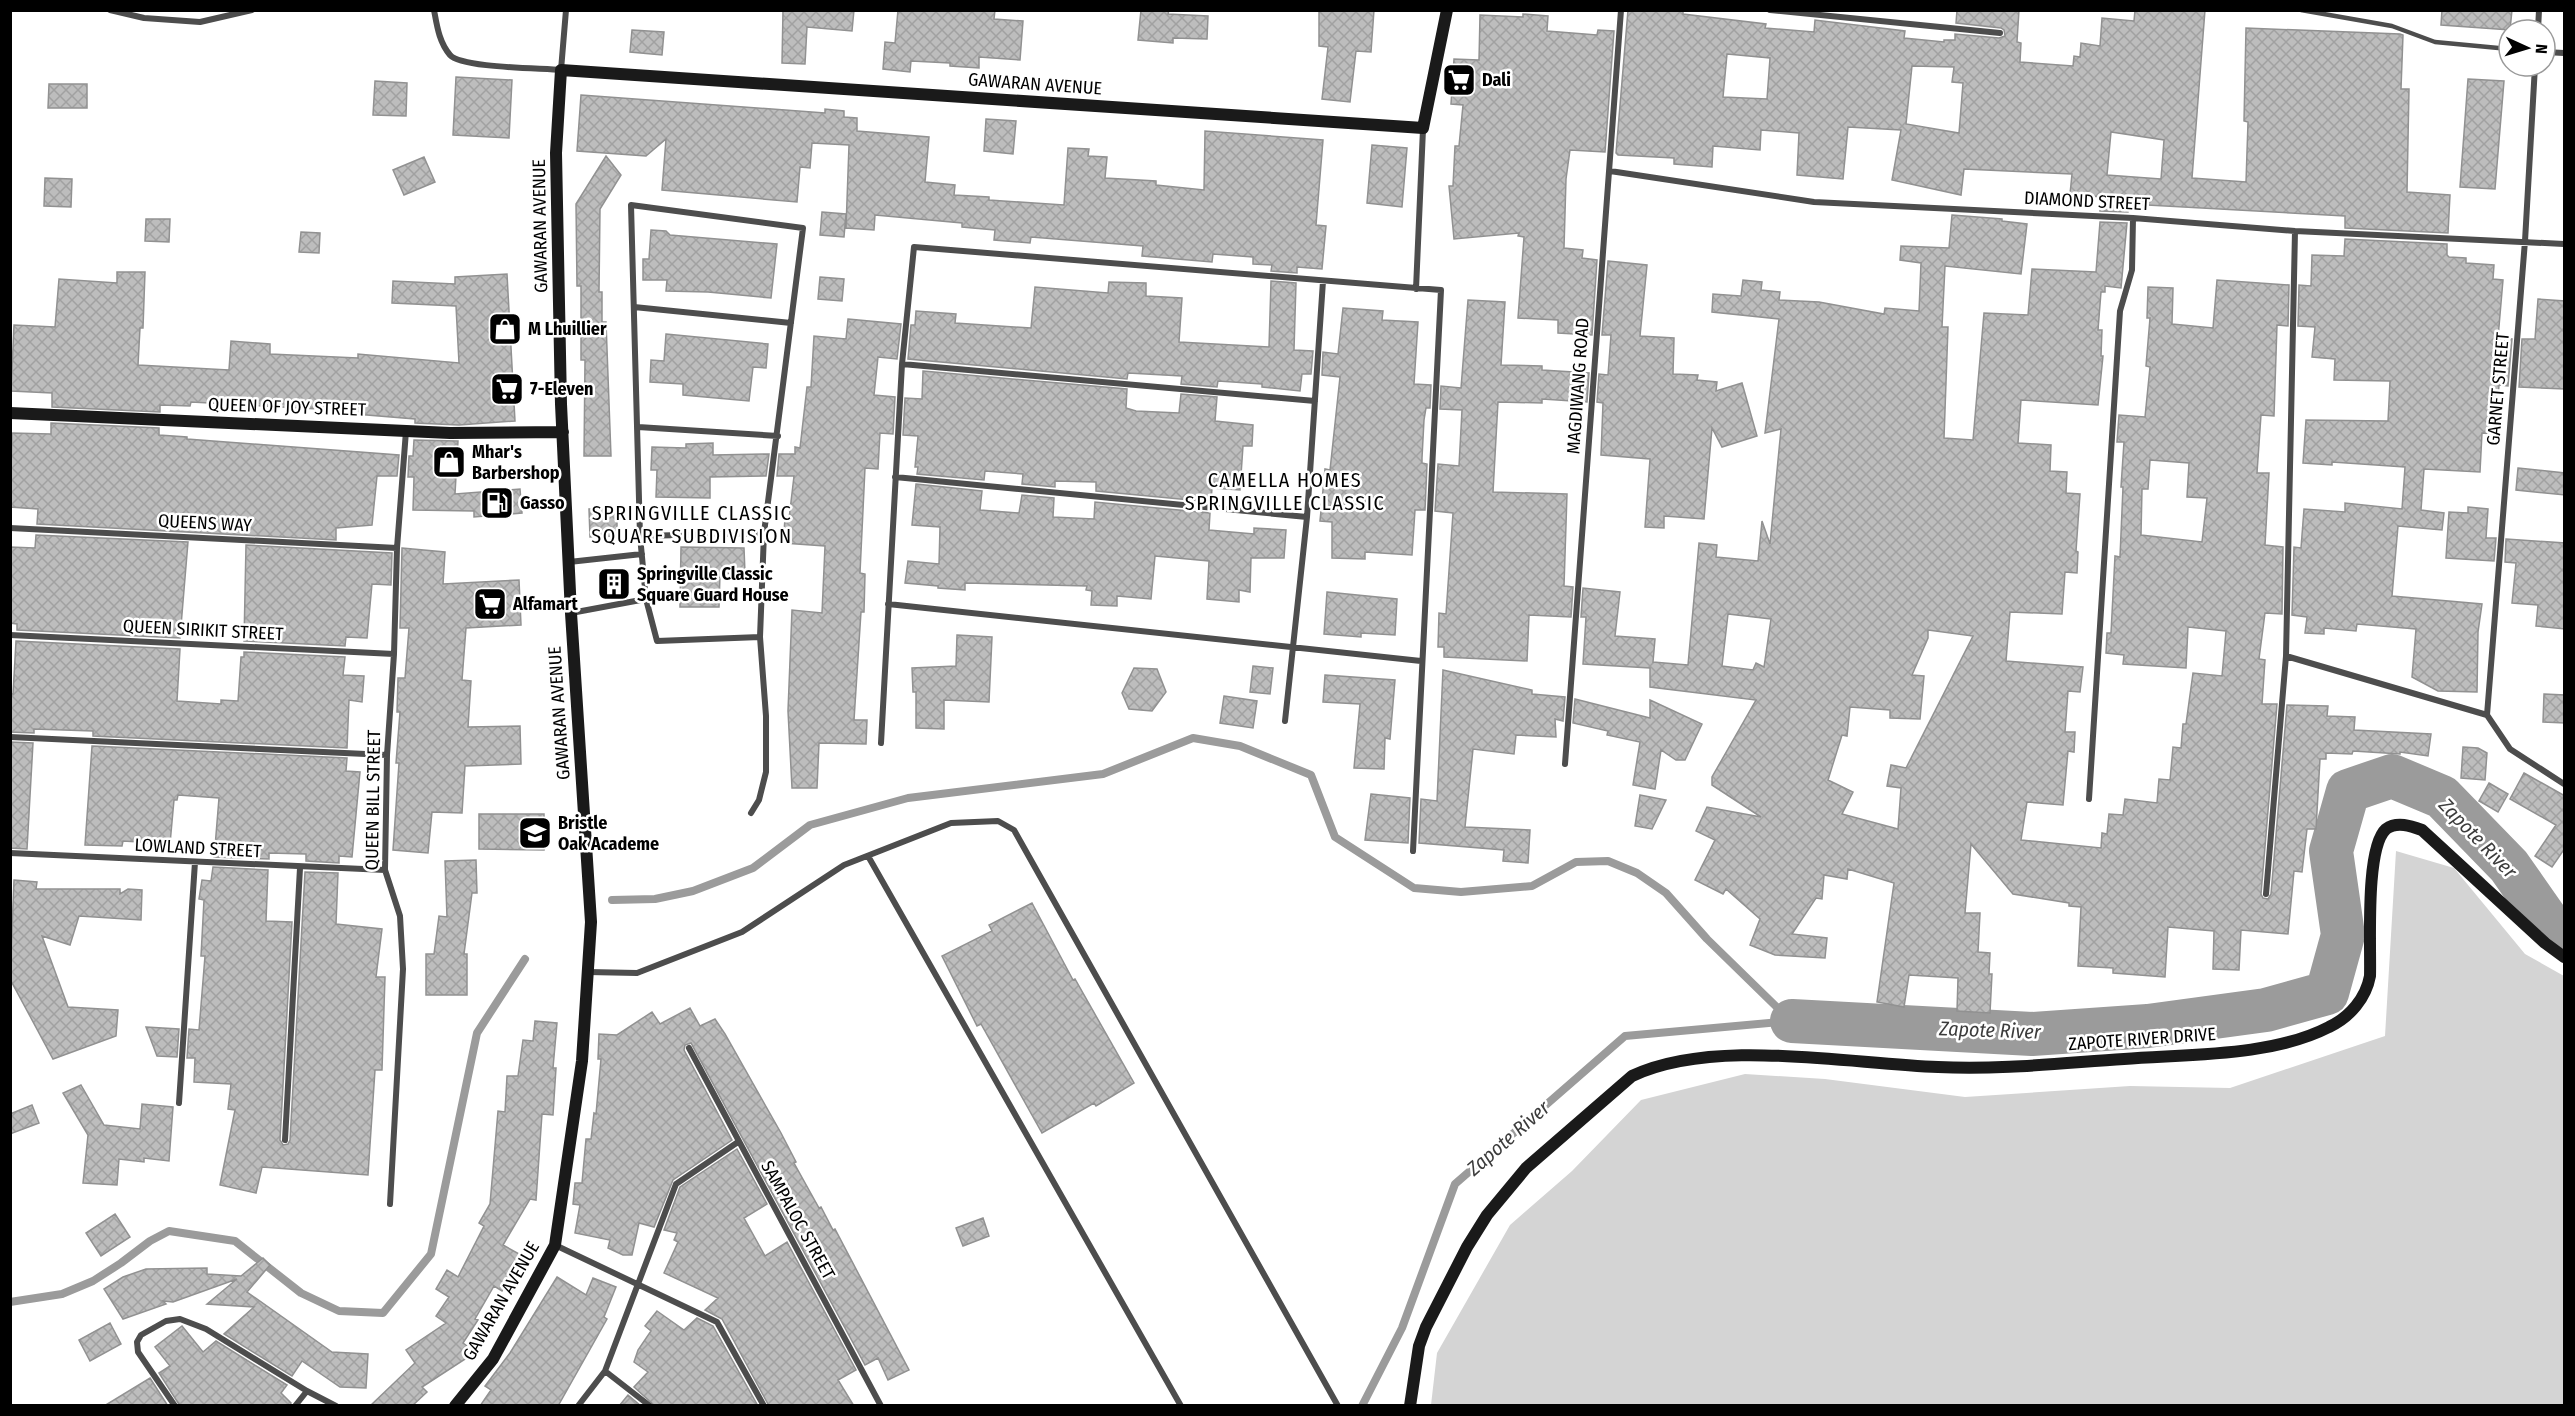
<svg xmlns="http://www.w3.org/2000/svg" width="2575" height="1416" viewBox="0 0 2575 1416" font-family="'Fira Sans Condensed',sans-serif">
<defs>
<pattern id="building-cross-hatch" width="8" height="8" patternUnits="userSpaceOnUse" patternTransform="scale(1.5)"><rect width="8" height="8" fill="#bdbdbd"/><path d="M0 0l8 8M0 8l8-8" fill="none" stroke="#a1a1a1"/></pattern>
</defs>
<rect width="100%" height="100%" fill="#fff"/>
<path fill="#d4d4d4" d="M2396,851L2454,868L2525,954L2564,976V1405H1431L1437,1353L1510,1225L1572,1171L1641,1100L1745,1074L1825,1079L1965,1097L2130,1086L2230,1088L2385,1036Z"/>
<g fill="none" stroke-linecap="round" stroke-linejoin="round">
<path stroke="#9b9b9b" stroke-width="8" d="M612,900L655,899L693,891L753,868L810,825L908,798L1103,774L1193,738L1240,746L1311,775L1335,837L1414,888L1461,892L1532,886L1576,862L1608,861L1637,873L1666,893L1707,939L1790,1020
M10,1302L62,1294L93,1281L121,1263L150,1241L169,1231L235,1241L301,1293L339,1311L383,1313L431,1254L477,1033L525,959
M1362,1406L1402,1328L1455,1184L1625,1036L1792,1021"/>
<path stroke="#9b9b9b" stroke-width="44" d="M1792,1021L2032,1034L2148,1026L2266,1010L2327,993L2343,935L2331,851L2348,791L2392,776L2442,797L2509,866L2551,926L2564,933"/>
</g>
<path fill="url(#building-cross-hatch)" stroke="#919191" stroke-width="1.5" fill-rule="evenodd" d="M783,10H854L852,31L807,27L805,64L782,63Z
M898,10H995L994,19L1023,21L1020,60L979,57V68L950,66V63L911,61L910,72L883,69L885,42L895,43Z
M1141,10H1169L1168,14L1208,16L1207,39L1173,38V43L1138,40Z
M1319,10H1374L1371,52L1356,51L1350,102L1322,99L1328,47L1319,46Z
M1628,10H1683V14L1766,24L1765,28L1814,32L1815,20L1905,31L1904,38L1944,42V40H1955V34L1999,38L2005,36L2004,30L2001,28L1956,23L1957,10H2019L2017,42L2021,43L2020,62L2073,66L2074,56L2080,57L2081,43L2100,46L2102,18L2134,21L2135,10H2205L2192,178L2246,182L2248,122L2244,121L2246,28L2400,34L2403,35L2401,89H2409L2407,192L2450,195L2448,233L2345,228V216L2129,204L2128,212L2100,211L2101,197L2070,194L2072,174L1964,169L1961,195L1892,180L1901,130L1848,127L1843,179L1797,175L1799,133L1761,130L1760,150L1713,146L1712,167L1674,164V158L1618,155L1616,153ZM1727,54L1770,58L1767,99L1723,97ZM1912,66L1954,67L1952,82L1963,83L1959,133L1906,124ZM2111,132L2164,140L2161,179L2107,175Z
M2442,10H2512L2510,30L2441,25Z
M1523,14L1548,16L1547,31L1597,35L1598,30L1614,31L1605,152L1570,150L1566,179L1564,248L1583,250L1582,258L1597,260L1592,335L1558,333V320L1518,318L1524,237L1518,236L1519,233L1454,239L1449,186H1453L1455,146H1459L1463,105L1451,104L1454,59L1479,60L1480,15L1523,17Z
M632,30L664,32L662,55L630,52Z
M456,77L512,80L509,138L453,135Z
M2468,79L2504,81L2495,189L2460,187Z
M375,81L407,83L406,116L373,115Z
M49,84H87V108H48Z
M581,95L825,113V109L844,111V117L857,118V131L929,137L925,182L955,185L954,195L989,197V200L1064,205L1068,148L1089,149L1088,156L1107,157L1105,178L1156,181V185L1204,190L1205,131L1323,140L1316,225L1326,226L1322,269L1297,267V273L1271,271L1272,265L1253,264V257L1213,254L1212,262L1142,256L1143,246L1031,237L1030,243L994,240L995,230L962,227V223L875,215L874,230L846,228L849,145L812,143L810,168L800,167L797,202L662,190L666,139L646,156L577,151Z
M986,119L1016,121L1013,154L984,151Z
M1372,145L1407,148L1402,207L1367,203Z
M606,156L621,175L600,209L599,292H602V322H606L611,456H584L585,360H581V286H577L576,204Z
M424,157L435,182L404,195L393,170Z
M45,178L72,179L71,207L44,206Z
M822,212L846,214L844,237L820,235Z
M1952,215L2002,219V221L2027,224L2021,274L1945,266L1942,327H1948L1944,438L1973,440L1984,313L2028,315L2032,269L2096,272L2100,222L2127,223L2121,288L2105,286V292H2101L2098,330H2102L2101,356H2103L2098,405L2021,400L2018,443L2051,445L2050,471L2067,472L2066,493L2080,494L2076,551L2078,552L2077,573L2065,572L2062,614L2010,612L2006,661L2083,667L2080,692L2068,691L2065,732H2075L2074,752L2068,751L2063,805L2027,802L2021,840L2101,848L2102,833L2107,834L2109,814L2123,815L2125,799L2157,803L2159,779L2170,780L2173,747L2181,748L2183,724H2186L2193,673L2222,676L2226,631L2188,627L2186,668L2123,664L2124,655L2106,653L2107,633H2111L2115,556L2120,557L2123,487H2121L2124,442H2117L2119,415L2145,417L2150,367L2146,366L2150,318H2147L2148,287L2173,288L2172,324L2213,328L2217,280L2289,285L2288,326L2277,325L2274,416L2261,415L2257,473H2269L2265,545L2283,547L2282,614L2265,613L2259,659L2265,660L2262,704H2277L2261,894L2263,898L2268,899L2271,894L2287,705L2328,706L2327,716L2355,717L2354,730L2431,734L2428,756L2400,752V754L2353,751L2352,754L2326,753V759H2320L2316,829H2307L2302,872L2294,871L2288,934L2241,930L2239,970L2213,969L2214,931L2168,927L2165,977L2113,973V968L2078,966L2081,907L2069,906V903L2013,894L1971,844L1965,913H1980L1978,952L1990,953L1989,974H1992L1990,1013L1957,1011L1958,978L1909,975L1904,1007L1877,1002L1894,883L1848,869L1847,879L1824,875L1822,899L1816,898L1792,934L1827,938L1825,958L1775,955L1750,945L1760,919L1726,889L1723,894L1695,880L1715,840L1696,831L1707,807L1761,817L1712,785V777L1756,700L1650,687V668L1583,664L1586,617H1581L1583,588L1620,592L1615,636L1655,639L1653,662L1688,665L1699,543L1717,545L1716,557L1758,561L1762,521L1770,544L1781,429L1765,433L1779,319L1712,312L1713,294L1741,296L1743,280L1762,282L1761,290L1780,292L1779,300L1819,302L1884,314L1885,308L1919,311L1921,263L1900,260L1901,246L1949,248ZM2150,460L2189,463L2187,497L2207,498L2202,542L2141,535L2142,489H2148ZM1728,614L1771,619L1764,667L1756,663L1753,670L1722,666ZM1928,630L1973,636L1906,768L1891,765L1887,786L1901,788L1898,829L1842,814L1853,792L1828,780L1842,735L1847,736L1850,707L1890,710V718L1920,719L1924,676L1912,675L1928,638Z
M146,219H170L169,242L145,241Z
M651,230L666,231L670,235L777,244L771,298L708,292L666,291L667,280H643V259H649Z
M301,232L320,233L319,253L299,252Z
M2345,239L2447,244V255L2449,257L2466,258V263L2494,265L2493,279L2503,280L2498,338L2512,339L2508,386L2499,385L2497,411H2494L2492,434L2482,433L2480,472L2424,469L2421,510L2444,513L2442,530L2398,526L2392,596L2482,604L2478,632L2477,692L2438,691L2412,677L2416,629L2357,624L2356,631L2324,628V634L2305,633L2307,617L2292,615L2294,547L2301,548L2304,509L2345,512V503L2402,509L2405,467L2332,462V465L2303,463L2306,420L2388,421L2390,381L2334,380L2335,359L2312,357L2315,327L2298,326L2299,285L2311,286L2312,255L2344,256Z
M1608,261L1647,265L1640,336L1674,338L1673,374L1698,375L1697,380L1717,382L1716,391L1742,383L1757,436L1722,447L1712,428L1704,519L1664,516V528L1645,527L1650,459L1601,455L1603,403L1597,402L1599,374L1608,375L1611,335H1602Z
M117,272H145L143,328H140L138,365L229,370L231,341L270,344V354L358,358V354L459,363L456,306L392,303L393,281L455,284V277L507,274L515,421L459,425L415,423V419L355,414V411L191,402L190,406L160,405V412L52,407V393L11,391L14,325L55,327L59,279L117,283Z
M820,277L844,279L842,301L818,299Z
M1271,281L1296,283L1294,350L1313,351L1311,374H1302L1300,391L1262,387V384L1218,381L1217,387L1181,384L1182,376L1128,373L1127,379L908,359L911,325H915L916,311L956,314L955,323L1031,328L1035,287L1108,293L1109,282L1146,283V296L1182,298L1179,342L1269,347Z
M2538,299L2565,301V389L2519,387L2522,339H2535Z
M1468,300L1505,302L1501,365L1542,366V370L1589,373L1587,402L1542,399V403L1498,402L1493,492L1567,494L1564,586L1573,587L1571,617L1529,615L1527,661L1444,657V647H1438L1439,613L1446,614L1453,513L1435,511L1438,464L1459,466L1462,410L1440,409L1441,386L1461,388Z
M1343,308L1383,311L1382,320L1418,322L1414,384L1431,385L1430,408H1426L1424,420L1422,458V463L1427,464L1425,510H1415L1412,555L1365,552V559L1332,558V522L1320,521L1325,469L1330,470L1340,377L1322,375L1323,352L1338,354Z
M848,319L901,324L897,359L878,357L874,395L895,397L893,434L880,433L878,469L865,468L860,573L865,574L864,612H861L854,720H867L866,744L819,743L817,788H792L788,711L792,610L822,613L825,546L783,543L785,519H789L794,476H777L779,454H795V447L800,448L807,387H811L814,336L846,339Z
M666,334L768,344L766,368L753,367L749,401L683,395V384L650,382L651,360L664,361Z
M923,371L1127,389L1126,408L1136,411L1179,413L1181,394L1217,397L1215,421L1253,425L1252,446H1243L1240,490L1212,488L1211,502L1096,491V482L1055,481V487L1022,484L1023,474L985,471L984,480L917,474L918,467H915L918,436L903,435L905,398L922,399Z
M51,423L159,428V435L187,437V439L399,455L397,476H377L372,525L336,528V540L37,524L38,509L10,507L12,433L51,434Z
M414,440L458,441L455,494L520,489L522,513L474,517V511L413,510L414,477H408L409,456H413Z
M713,443V455L769,454L766,476L710,477V498L656,497L657,470H651L652,447L686,448V444Z
M2518,468L2565,473V495L2516,490Z
M916,484L982,491L980,510L1019,513L1022,495L1054,498L1053,517L1094,519L1095,502L1210,513L1209,530L1254,534V528L1286,530L1284,558H1251L1250,592L1239,590V602L1207,599L1209,561L1155,556L1151,599L1117,596V606L1091,605L1092,591L1086,590L1087,586L965,583V590L938,588V586L905,583L908,561L939,564L940,527L912,525Z
M2468,507L2488,509L2486,538H2496L2494,561L2446,558L2449,512L2468,513Z
M617,508V536L590,537L589,509Z
M36,535L188,542L180,638L17,630V624L10,623V547L35,548Z
M2506,539L2565,543V629L2536,626L2538,605L2512,603L2516,563L2505,562Z
M246,545L392,553L391,585L372,584L367,638L346,637L345,646L244,641Z
M681,547L744,548L745,573L720,574L719,607H680Z
M402,548L445,552L443,584L519,580L521,625L466,628L462,680L471,681L468,727L520,726L521,764L465,766L462,813L432,812L428,853L393,850L399,763H396L400,712H397L398,678H405L409,628H400Z
M1327,592L1397,599L1395,635L1361,633V637L1324,634Z
M957,635L992,637L989,702L944,700V729L916,728V692H913L912,668L956,666Z
M16,641L180,649L177,701L221,704V700L238,701L241,657H244V652L345,657L343,675L364,676L362,702L349,700L347,748L93,736V731L34,729V733L10,732V694H13Z
M1253,666L1273,668L1270,694L1250,692Z
M1134,668L1157,669L1166,692L1152,711L1129,709L1122,693Z
M1443,670L1532,690V694L1565,697L1563,721L1555,719L1556,737L1516,735L1514,754L1473,749L1465,827L1530,830L1528,863L1503,861L1504,850L1419,843L1421,799L1437,801Z
M1325,675L1395,680L1390,739L1385,738L1384,769L1354,768L1360,704L1323,702Z
M2544,694L2565,695V723L2543,722Z
M1224,696L1257,701L1253,728L1220,723Z
M1575,699L1650,718V700L1702,724L1685,760H1676L1661,750L1655,789L1633,785L1640,742L1607,735L1608,731L1573,723Z
M10,742L33,743L27,849L10,848Z
M92,746L347,758L346,771L360,772L352,857L339,856V863L306,861V854L269,853V859L214,857V849L217,847H215L219,798L178,795L177,800H174L170,844L123,841L122,846L85,845Z
M2463,747L2478,748L2487,753L2485,780L2461,778Z
M2524,773L2565,796V848L2552,867L2535,856L2556,825L2510,799Z
M2489,783L2508,794L2498,812L2479,801Z
M1371,794L1410,798L1408,843L1365,840Z
M1640,795L1666,800L1652,829L1635,826Z
M479,814H544V850L479,849Z
M476,860L477,893H472L464,954H467V995H426V954H434L439,916L447,917L445,861Z
M213,867L268,870L266,921L292,922L280,1140L283,1145L288,1144L290,1140L305,872L338,873L336,924L382,929L376,977H385L382,1070H375L368,1175L262,1167L256,1193L220,1185L235,1110L228,1109L231,1084L194,1082L195,1058H187L189,1029L199,1030L205,956H201L204,900L199,899L202,880L211,881Z
M14,880L37,882L36,889H120V894L128,889L142,890L141,920L79,916L70,945L42,936L68,1007L118,1010L116,1036L53,1059L10,979Z
M1032,903L1073,980L1075,979L1134,1083L1096,1106L1094,1103L1042,1133L981,1024L977,1026L942,956L992,931L989,925Z
M690,1008L700,1026L715,1019L725,1034L781,1133L796,1162L794,1163L819,1208L821,1207L833,1230L835,1229L909,1370L888,1380L878,1358L865,1365L691,1043L685,1045L684,1050L732,1140L673,1180L654,1227L639,1223L632,1255H623L608,1248L610,1240L575,1233L580,1205L573,1204L575,1183H582L586,1139H591L594,1113L596,1114L601,1059H598L599,1034L617,1035L652,1012L660,1024Z
M535,1021L557,1023L553,1068H556L553,1115L542,1114L536,1200L530,1199L503,1245L521,1255L502,1291L494,1286L475,1319L478,1320L463,1343L476,1352L422,1387L427,1392L412,1406H370L415,1363L406,1350L446,1323L436,1316L449,1297L436,1289L447,1270L458,1277L484,1226L479,1223L490,1204L498,1111L505,1112L507,1076H518L523,1040L533,1041Z
M146,1027L179,1029L177,1057L157,1056Z
M81,1085L104,1125L140,1129L142,1104L173,1107L169,1161L144,1158V1162L119,1159L117,1185L83,1183L88,1135L63,1093Z
M32,1105L39,1123L10,1134V1114Z
M737,1149L767,1204L744,1218L765,1256L787,1242L856,1370L838,1380L854,1406H769L722,1319L705,1310L718,1298L664,1273L678,1242L674,1240L677,1233L664,1230L680,1187Z
M115,1214L130,1237L101,1256L86,1233Z
M983,1218L989,1236L963,1246L956,1228Z
M263,1258L270,1265L247,1292L332,1352L368,1354L366,1388L340,1387L302,1361L292,1376L224,1334L254,1307L207,1304L237,1279L173,1302L163,1301L166,1304L123,1319L104,1289L123,1277L146,1269L207,1268V1274L241,1276Z
M557,1277L586,1295L593,1278L616,1287L604,1317L607,1319L558,1406H480L491,1390L485,1386L510,1353Z
M657,1311L684,1330L697,1318L713,1326L758,1406H655L634,1387L648,1372L634,1362L638,1350L651,1331L645,1326Z
M110,1323L121,1344L90,1361L79,1340Z
M182,1326L203,1352L216,1341L287,1385L281,1393L291,1403L290,1406H180L159,1373L170,1366L155,1347Z
M150,1378L168,1406H104Z
M628,1395L641,1406H619Z"/>
<g fill="none" stroke-linecap="round" stroke-linejoin="round">
<path stroke="#4d4d4d" stroke-width="4.5" d="M2301,10L2392,26L2435,42L2509,49"/>
<path stroke="#4d4d4d" stroke-width="6" d="M110,10L144,18L200,22L252,10
M434,10C437,26 439,42 450,55C461,68 541,68 561,70L566,10
M1770,10L2000,33
M2538,30L2539,10
M2545,52L2564,53
M1610,171L1814,202L2133,218L2295,231L2564,244
M1416,289L1423,129
M634,307L791,323
M902,364L1315,401
M638,427L778,436
M895,477L1307,517
M10,528L397,548
M640,536L764,533
M569,562L642,554
M888,604L1421,661
M571,613L646,599
M10,635L394,654
M2286,656L2487,715L2510,749L2564,784
M2487,715L2525,241L2535,66
M1285,721L1307,517L1323,281
M10,737L387,755
M881,743L902,364L914,247L1441,290L1413,851
M1565,764L1621,10
M2089,799L2120,311L2132,270L2133,218
M751,813L759,800L766,772V716L760,637L764,533L803,228L631,205L640,536L646,599L657,641L760,637
M10,853L385,870
M868,856L1181,1406
M2266,894L2286,656L2295,231
M588,972L637,973L742,932L844,865L951,823L998,821L1014,830L1338,1406
M689,1048L881,1406
M179,1103L195,862
M285,1140L300,868
M390,1204L403,969L400,916L385,870L387,755L394,654L397,548L406,431
M555,1245L717,1322L764,1406
M605,1371L650,1406
M175,1406L138,1352L137,1342L141,1335L166,1321L180,1319L206,1329L307,1391L336,1406
M295,1406L307,1391
M578,1406L605,1371L676,1184L738,1142"/>
<path stroke="#1a1a1a" stroke-width="12" d="M10,413L450,433L563,432
M455,1406L493,1359L555,1245L582,1061L591,922L571,613L561,404L556,153L561,70L1423,128L1447,10
M1410,1406L1419,1346L1426,1327L1467,1247L1487,1215L1526,1168L1632,1076C1714,1037 1848,1064 1938,1067C2000,1070 2062,1063 2124,1059C2188,1054 2271,1057 2329,1027C2350,1017 2366,998 2370,976C2371,946 2365,848 2386,829C2397,821 2411,826 2422,830L2545,943L2564,957"/>
</g>
<defs>
<symbol id="supermarket-square" viewBox="-11 -11 22 22"><rect x="-9" y="-9" width="18" height="18" rx="4" fill="#000" stroke="#fff"/><path d="M-6-5.5h2.5l.6 2H6L4.5 2H-2.5L-4.4-4H-6ZM-1.5 3.2a1.3 1.3 0 1 0 .1 0ZM3 3.2a1.3 1.3 0 1 0 .1 0Z" fill="#fff"/></symbol>
<symbol id="shop-square" viewBox="-11 -11 22 22"><rect x="-9" y="-9" width="18" height="18" rx="4" fill="#000" stroke="#fff"/><path d="M-5-2.5h2.3a2.7 3.5 0 0 1 5.4 0H5L5.5 6h-11ZM-1.5-2.5h3a1.5 2.3 0 0 0-3 0Z" fill="#fff"/></symbol>
<symbol id="fuel-square" viewBox="-11 -11 22 22"><rect x="-9" y="-9" width="18" height="18" rx="4" fill="#000" stroke="#fff"/><path d="M-5.5-6h7V0h2V4h1.3V-2.5L3-4.5l.8-.8L6-3V5H2.5V1h-1V6h-7ZM-4.2-4.7v3.2H.2V-4.7Z" fill="#fff"/></symbol>
<symbol id="building-square" viewBox="-11 -11 22 22"><rect x="-9" y="-9" width="18" height="18" rx="4" fill="#000" stroke="#fff"/><path d="M-4-6H4V6H1V3H-1V6H-4ZM-2.5-4.3h1.7v1.8h-1.7ZM.8-4.3h1.7v1.8H.8ZM-2.5-1h1.7V.8h-1.7ZM.8-1h1.7V.8H.8Z" fill="#fff"/></symbol>
<symbol id="school-square" viewBox="-11 -11 22 22"><rect x="-9" y="-9" width="18" height="18" rx="4" fill="#000" stroke="#fff"/><path d="M0-5L7-2L0 1L-7-2ZM-4 1L0 2.5L4 1V4Q0 6-4 4Z" fill="#fff"/></symbol>
</defs>
<g fill-rule="evenodd">
<use href="#supermarket-square" x="1440" y="61" width="38" height="38"/>
<use href="#shop-square" x="486" y="310" width="38" height="38"/>
<use href="#supermarket-square" x="488" y="370" width="38" height="38"/>
<use href="#shop-square" x="430" y="443" width="38" height="38"/>
<use href="#fuel-square" x="478" y="484" width="38" height="38"/>
<use href="#building-square" x="595" y="565" width="38" height="38"/>
<use href="#supermarket-square" x="471" y="585" width="38" height="38"/>
<use href="#school-square" x="516" y="814" width="38" height="38"/>
</g>
<g text-anchor="middle" dominant-baseline="central" stroke-width="5" stroke-linejoin="round" paint-order="stroke">
<g font-size="18" font-weight="bold" fill="#000" stroke="#fff" text-anchor="start">
<text x="1482" y="80">Dali</text>
<text x="528" y="329">M Lhuillier</text>
<text x="530" y="389">7-Eleven</text>
<text x="472" y="452">Mhar's<tspan x="472" dy="21">Barbershop</tspan></text>
<text x="520" y="503">Gasso</text>
<text x="637" y="574">Springville Classic<tspan x="637" dy="21">Square Guard House</tspan></text>
<text x="513" y="604">Alfamart</text>
<text x="558" y="823">Bristle<tspan x="558" dy="21">Oak Academe</tspan></text>
</g>
<g font-size="18" fill="#000" stroke="#fff">
<text transform="translate(1035 84) rotate(4)">GAWARAN AVENUE</text>
<text transform="translate(2087 201) rotate(3)">DIAMOND STREET</text>
<text transform="translate(540 226) rotate(-91)">GAWARAN AVENUE</text>
<text transform="translate(1578 386) rotate(-86)">MAGDIWANG ROAD</text>
<text transform="translate(2498 389) rotate(-85)">GARNET STREET</text>
<text transform="translate(287 407) rotate(2)">QUEEN OF JOY STREET</text>
<text transform="translate(205 523) rotate(3)">QUEENS WAY</text>
<text transform="translate(203 630) rotate(3)">QUEEN SIRIKIT STREET</text>
<text transform="translate(559 713) rotate(-94)">GAWARAN AVENUE</text>
<text transform="translate(373 800) rotate(-89)">QUEEN BILL STREET</text>
<text transform="translate(198 848) rotate(3)">LOWLAND STREET</text>
<text transform="translate(2142 1039) rotate(-4)">ZAPOTE RIVER DRIVE</text>
<text transform="translate(798 1220) rotate(61)">SAMPALOC STREET</text>
<text transform="translate(501 1301) rotate(-60)">GAWARAN AVENUE</text>
</g>
<g font-size="20" letter-spacing="1.5" fill="#000" stroke="#fff">
<text x="1285" y="480">CAMELLA HOMES<tspan x="1285" dy="23">SPRINGVILLE CLASSIC</tspan></text>
<text x="692" y="513">SPRINGVILLE CLASSIC<tspan x="692" dy="23">SQUARE SUBDIVISION</tspan></text>
</g>
<g font-size="20" font-style="italic" fill="#3c3c3c" stroke="#fff">
<text transform="translate(2478 838) rotate(46)">Zapote River</text>
<text transform="translate(1990 1030) rotate(2)">Zapote River</text>
<text transform="translate(1508 1138) rotate(-41)">Zapote River</text>
</g>
</g>
<rect width="2575" height="1416" fill="none" stroke="#000000" stroke-width="24"/>
<g transform="translate(2527 48) rotate(94)"><circle r="28" fill="#ffffff" stroke="#999999" stroke-width="1.5"/>
<path d="M0-4.5L10 22L0 15L-10 22Z" fill="#000000"/>
<text y="-9" font-size="16" font-weight="bold" text-anchor="middle" fill="#000000">N</text>
</g>
</svg>
